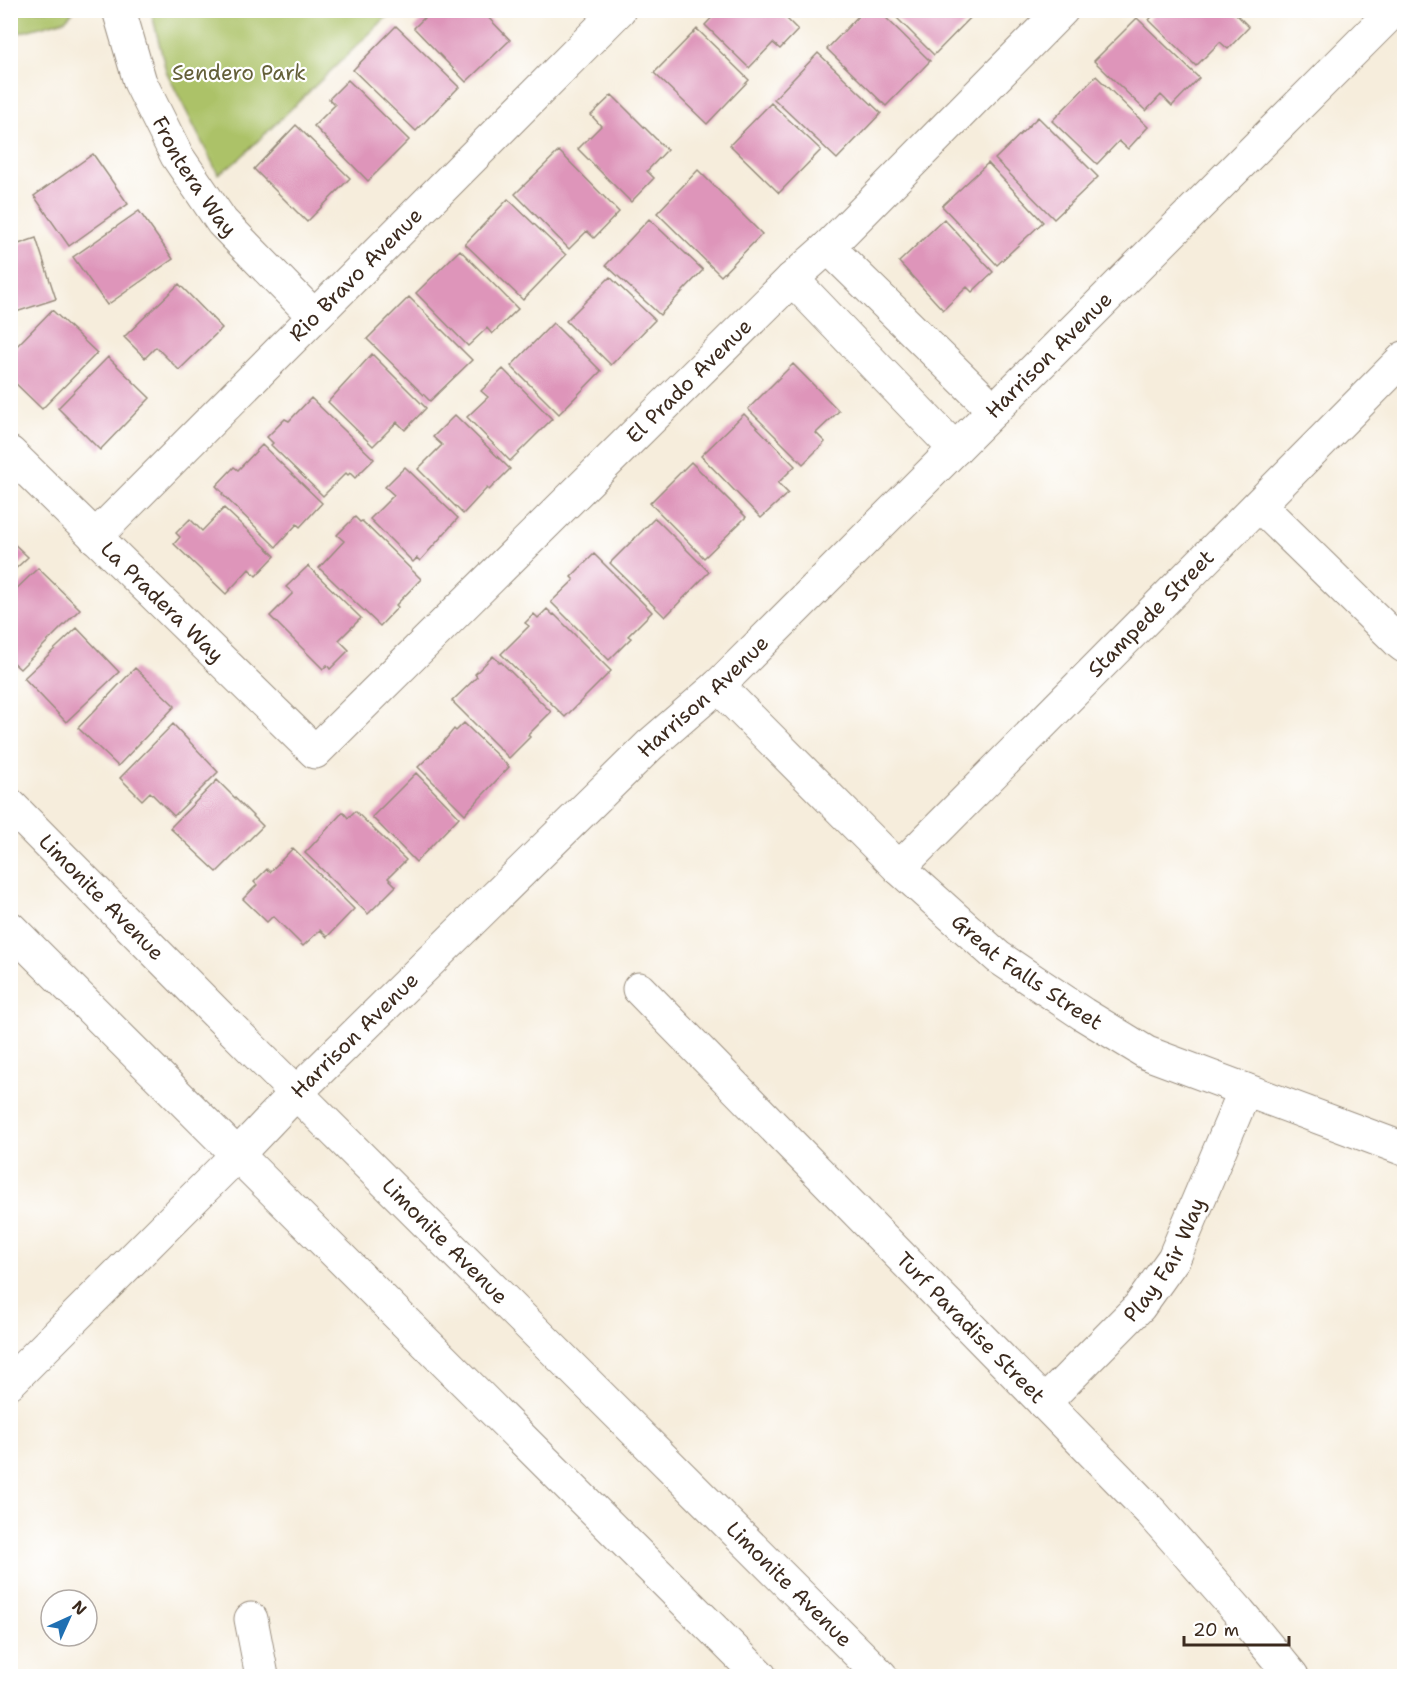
<svg xmlns="http://www.w3.org/2000/svg" width="1415" height="1687" viewBox="0 0 1415 1687" font-family="'Shantell Sans',sans-serif">
<rect width="100%" height="100%" fill="#fff"/>
<filter id="ink" filterUnits="userSpaceOnUse"><feTurbulence type="fractalNoise" baseFrequency=".0167" numOctaves="2"/><feDisplacementMap in="SourceGraphic" scale="12" xChannelSelector="R" yChannelSelector="G"/><feConvolveMatrix kernelMatrix="1 2 1 2 8 2 1 2 1" color-interpolation-filters="sRGB"/></filter>
<filter id="wash" filterUnits="userSpaceOnUse"><feTurbulence type="fractalNoise" baseFrequency=".008" numOctaves="4" result="noise"/><feDisplacementMap in="SourceGraphic" scale="24" xChannelSelector="R" yChannelSelector="G"/><feGaussianBlur stdDeviation="1.35" result="paint"/><feColorMatrix in="noise" values="0 0 0 0 0 0 0 0 0 0 0 0 0 0 0 0 0 1.4 0 .05"/><feComposite in="paint" operator="in"/></filter>
<g filter="url(#wash)">
<rect width="100%" height="100%" fill="#f6eddc"/>
<path fill="#acc267" stroke="#747642" stroke-width="1.5" d="M11,10H73V12L65,20L11,35Z
M163,10H393V11L237,161L218,174L166,71L152,14Z"/>
<g id="blocks">
<path fill="#de95ba" d="M432,10H481L510,40L466,82L414,28Z
M719,10H778L798,30L780,49L773,43L749,68L705,25Z
M864,10H878L930,61L886,106L827,49Z
M889,10H978L934,55Z
M1158,10H1232L1249,27L1228,49L1220,42L1196,66L1149,20Z
M1137,18L1199,78L1172,106L1161,95L1146,111L1094,61Z
M396,26L459,87L416,131L353,70Z
M697,29L749,80L707,124L654,73Z
M818,53L881,113L837,159L774,99Z
M1096,76L1148,127L1128,149L1119,141L1097,164L1052,121Z
M348,80L409,140L368,181L314,126L335,105L329,99Z
M612,95L667,150L647,171L654,178L631,202L578,149L601,126L591,115Z
M771,103L821,150L779,193L730,145Z
M1038,117L1098,177L1054,219L995,159Z
M296,125L350,178L307,222L254,169Z
M559,151L619,212L594,238L587,231L569,249L515,194Z
M93,154L128,204L69,246L34,196Z
M988,163L1043,222L997,265L942,206Z
M698,170L762,234L721,276L657,213Z
M508,199L566,255L523,300L465,244Z
M139,211L173,259L107,305L73,257Z
M649,219L703,270L660,315L606,265Z
M944,219L993,272L972,292L967,287L943,310L899,262Z
M36,238L56,299L10,314V247Z
M460,250L518,309L492,334L487,328L468,346L416,293Z
M610,277L655,320L611,365L566,321Z
M179,284L222,328L179,370L156,347L145,358L124,337Z
M409,297L472,360L430,401L367,339Z
M52,310L97,353L42,409L10,378V353Z
M553,323L601,371L559,414L511,366Z
M372,354L426,408L405,430L397,422L373,446L328,402Z
M108,357L150,398L100,450L58,408Z
M793,364L839,411L816,433L825,442L803,464L748,409Z
M503,369L552,419L510,461L467,417L488,397L481,391Z
M311,398L374,459L355,478L350,473L348,475L346,473L323,496L271,445L273,443L267,437L285,419L289,421Z
M744,414L795,466L778,483L788,493L761,518L701,456Z
M455,415L510,469L489,490L487,488L463,514L418,469L442,445L433,437Z
M262,445L322,503L300,527L297,524L276,547L222,494L223,493L216,486L234,467L238,470Z
M691,462L746,517L704,558L650,503Z
M405,467L458,518L420,561L417,558L413,562L370,519L394,495L385,487Z
M224,508L275,556L256,576L249,569L226,594L174,544L180,537L176,533L190,519L202,531Z
M355,517L360,522L362,521L421,579L396,605L398,607L380,626L319,568L344,541L337,535Z
M655,518L709,572L665,617L610,563Z
M10,540L28,557L10,574Z
M594,554L652,612L628,636L631,638L609,660L551,602L574,580L571,577Z
M308,566L361,618L339,640L349,650L330,669L327,665L323,669L270,616L293,593L286,587Z
M38,568L80,609L20,669L10,660V595Z
M547,609L553,615L554,614L611,671L565,717L501,654L529,626L525,623L534,614L538,618Z
M77,628L119,672L66,722L24,678Z
M493,656L500,663L501,662L551,712L528,735L530,737L509,758L452,701L477,677L475,674Z
M135,668L175,706L118,766L78,728Z
M464,723L509,767L465,814L418,767L440,746L454,729L456,731Z
M173,724L218,772L174,816L150,792L142,800L120,778Z
M416,773L459,817L416,862L372,817Z
M217,780L263,826L217,872L170,828Z
M355,811L406,860L388,878L396,886L368,914L305,853L343,812L348,818Z
M293,848L354,909L327,937L320,930L303,946L273,916L267,922L243,899L257,885L254,882L267,869L270,872Z"/>
</g>
</g>
<g filter="url(#ink)">
<use href="#blocks" fill-opacity="0" stroke="#988c7d" stroke-width="1.5"/>
<g fill="none" stroke-linecap="round" stroke-linejoin="round">
<defs>
<g id="street">
<path id="s1" d="M119,10L140,82L177,156L222,222L314,316"/>
<path d="M828,247L994,410"/>
<path d="M792,279L955,449"/>
<path id="s2" d="M10,453L315,752L792,279L828,247L1062,10"/>
<path d="M1259,505L1399,642L1404,646"/>
<path id="s3" d="M95,537L619,10"/>
<path id="s4" d="M718,686L899,868L998,957L1083,1014L1147,1053L1404,1149"/>
<path id="s5" d="M899,868L1404,358"/>
<path id="s6" d="M639,989L1152,1513L1239,1612L1292,1676"/>
<path id="s7" d="M1044,1403L1139,1307L1174,1258L1245,1090"/>
<path d="M251,1619L262,1676"/>
</g>
<g id="secondary">
<path id="s8" d="M10,1382L237,1155L296,1093L650,745L718,686L1394,10"/>
</g>
<g id="primary">
<path id="s9" d="M10,805L216,1013L881,1676"/>
<path d="M10,928L760,1676"/>
</g>
</defs>
<use href="#street" stroke="#988c7d" stroke-width="35"/>
<use href="#secondary" stroke="#988c7d" stroke-width="35"/>
<use href="#primary" stroke="#988c7d" stroke-width="35"/>
<use href="#street" stroke="#fff" stroke-width="33"/>
<use href="#secondary" stroke="#fff" stroke-width="33"/>
<use href="#primary" stroke="#fff" stroke-width="33"/>
</g>
</g>
<g text-anchor="middle" dominant-baseline="central" stroke-width="4.5" stroke-linejoin="round" paint-order="stroke">
<g font-size="21" fill="#635f38" stroke="#fff">
<text x="239" y="73">Sendero Park</text>
</g>
<g font-size="21" fill="#3b2a1e" stroke="#fff">
<text stroke="none"><textPath href="#s1" startOffset="184">Frontera Way</textPath></text>
<text stroke="none"><textPath href="#s3" startOffset="370">Rio Bravo Avenue</textPath></text>
<text stroke="none"><textPath href="#s8" startOffset="1461">Harrison Avenue</textPath></text>
<text stroke="none"><textPath href="#s2" startOffset="954">El Prado Avenue</textPath></text>
<text stroke="none"><textPath href="#s2" startOffset="213">La Pradera Way</textPath></text>
<text stroke="none"><textPath href="#s5" startOffset="358">Stampede Street</textPath></text>
<text stroke="none"><textPath href="#s8" startOffset="975">Harrison Avenue</textPath></text>
<text stroke="none"><textPath href="#s9" startOffset="130">Limonite Avenue</textPath></text>
<text stroke="none"><textPath href="#s4" startOffset="422">Great Falls Street</textPath></text>
<text stroke="none"><textPath href="#s8" startOffset="489">Harrison Avenue</textPath></text>
<text stroke="none"><textPath href="#s9" startOffset="616">Limonite Avenue</textPath></text>
<text stroke="none"><textPath href="#s7" startOffset="189">Play Fair Way</textPath></text>
<text stroke="none"><textPath href="#s6" startOffset="474">Turf Paradise Street</textPath></text>
<text stroke="none"><textPath href="#s9" startOffset="1102">Limonite Avenue</textPath></text>
</g>
</g>
<rect width="1415" height="1687" fill="none" stroke="#fff" stroke-width="36"/>
<g transform="translate(69 1618) rotate(45)"><circle r="28" fill="#ffffff" stroke="#b1aaa5" stroke-width="1.5"/>
<path d="M0-4.5L10 22L0 15L-10 22Z" fill="#1f6fb2"/>
<text y="-9" font-size="16" font-weight="bold" text-anchor="middle" fill="#3b2a1e">N</text>
</g>
<path d="M1184 1636v9h105v-9" fill="none" stroke="#3b2a1e" stroke-width="3"/>
<text x="1193" y="1636" font-size="18" fill="#3b2a1e" stroke="#ffffff" stroke-width="4.5" paint-order="stroke">20 m</text>
</svg>
